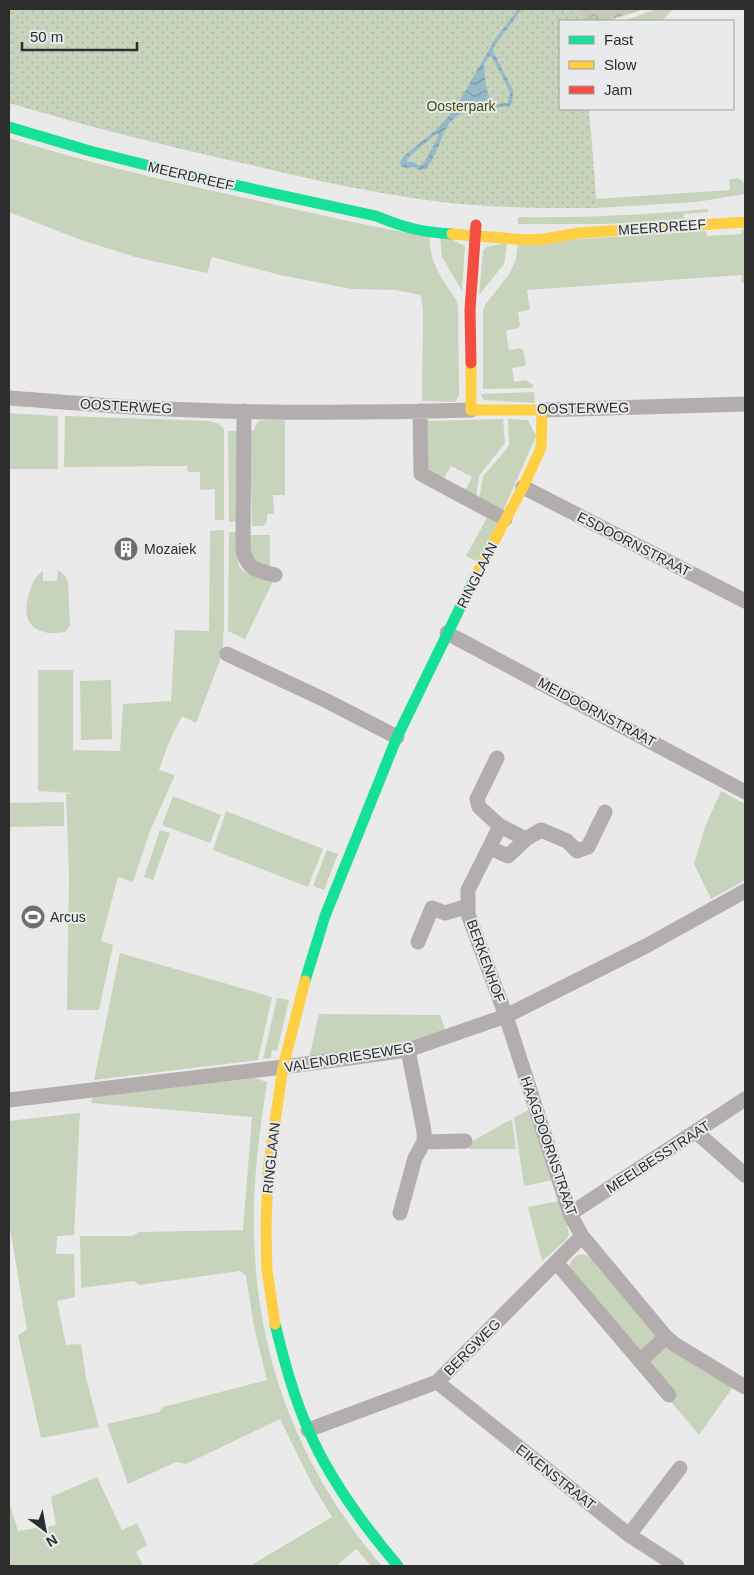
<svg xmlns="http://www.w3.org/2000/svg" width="754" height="1575" viewBox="0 0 754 1575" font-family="Helvetica,sans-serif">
<defs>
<pattern id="forest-crowns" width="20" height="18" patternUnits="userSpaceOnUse" patternTransform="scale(1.25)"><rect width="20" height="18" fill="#c2ccb5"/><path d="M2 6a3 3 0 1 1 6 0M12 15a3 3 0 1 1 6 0" fill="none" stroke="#9ea694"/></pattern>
<pattern id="park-dots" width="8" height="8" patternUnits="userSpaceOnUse" patternTransform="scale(1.25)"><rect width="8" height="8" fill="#c8d3bb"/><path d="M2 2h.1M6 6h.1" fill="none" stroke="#acb5a1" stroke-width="1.8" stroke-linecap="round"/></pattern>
<pattern id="water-waves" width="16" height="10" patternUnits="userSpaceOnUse" patternTransform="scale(1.25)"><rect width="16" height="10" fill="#96b9c9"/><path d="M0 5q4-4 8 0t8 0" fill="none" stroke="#7b97a4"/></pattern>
</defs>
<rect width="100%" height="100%" fill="#eaeaea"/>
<path fill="#c8d3bb" d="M656,9H673L662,21H624Z
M9,138C85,162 162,180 241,197C304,211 367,226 430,237C429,264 443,279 456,300L458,306L459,395L455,402L422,401L423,312L421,295L395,290L352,289L280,275L212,257L207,273L135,257L81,240L9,212Z
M737,178C746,181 745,185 745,194L696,202L597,208L595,199L730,190L729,180Z
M708,209V212L684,214V219L607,224H518V217C581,218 644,215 708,209Z
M742,229H745V283H741L742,275L527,290L530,310L518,312L520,326L518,328L506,331L509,350L521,348L523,350L526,364L524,366L512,368L514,382L526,380L533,385V388L483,389V311L485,305L510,273L516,259L518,243L706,231L707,236L741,234Z
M440,237L451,239L465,246L462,291L442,257Z
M507,243L504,264L479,295L483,251L486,247Z
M534,392L535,403L484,400L480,394Z
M9,413L58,416V469H9Z
M65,416L209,421L219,424L224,429V520H215V489L200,490V472H188L187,466L64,467Z
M503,419L505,443L479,476L476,499L465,491L472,477L451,466L442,482L428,473V428L425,421Z
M508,419L528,420L536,436L503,511L479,499L483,476L506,450L509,444Z
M267,420H285V495H273L274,514H267V522L263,526H252L250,431L254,430L255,426L259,421Z
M228,431H238V522H229Z
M489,514L499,519L478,562L466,556Z
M224,530V629L222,655L196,723L182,716L169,742L159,770L175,775L150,831L133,882L118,877L101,941L113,945L99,1010H67L69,875L66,794L73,793L38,791V670H73V750L120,751L123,704L171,701L175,630L209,631L210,531Z
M229,532H238C237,571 234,574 275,577L245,639L228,631Z
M250,535H270V568L260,567L250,553Z
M58,570L65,576L68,582L70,626L65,632C37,637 19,624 29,594C32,584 34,577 43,571V581H57Z
M111,680L112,739L81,740L80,681Z
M721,791L745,804V880L711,899L694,864L705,827Z
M173,796L221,815L210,843L162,825Z
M64,802V826L9,827V803Z
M226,811L323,849L308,887L213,850Z
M160,830L170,833L153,880L144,877Z
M327,850L338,854L324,890L313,886Z
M120,953L272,997L258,1060L94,1080Z
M277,998L289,1000L277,1051L272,1050L271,1058L263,1059Z
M319,1014L440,1015L446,1032L407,1043L309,1058Z
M254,1078L267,1082C260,1129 253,1177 254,1225C254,1353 299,1470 382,1566H371L356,1549L336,1566H250L332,1517L312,1484L280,1419L186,1464L176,1462L128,1484L107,1424L159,1412L163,1407L267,1380L254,1327L246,1276L240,1271L139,1285L134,1281L81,1288L80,1236H133L139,1232L243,1230L252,1117L91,1103L93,1097Z
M530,1109L553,1180L524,1186L514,1118Z
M80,1113L74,1235L57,1236L56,1254H74L75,1297L57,1301L66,1345L81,1344L86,1378L99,1427L41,1438L18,1335L27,1330L9,1222V1121Z
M512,1119L516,1149H469V1143Z
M559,1201L570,1225L567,1226L569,1234L567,1239L542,1261L528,1207Z
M583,1254L592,1258L659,1335L642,1350L638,1349L569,1267C571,1259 575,1255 583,1254Z
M666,1345L733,1387L699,1435L671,1402L677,1395L651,1365L649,1361Z
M97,1477L122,1530L137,1523L147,1545L136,1552L143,1566H9V1502L18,1531L56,1525L51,1497Z"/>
<path fill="url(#forest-crowns)" d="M519,9H645L607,21H561Z"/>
<path fill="url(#park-dots)" d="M9,9H580L583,21H560V109H589L597,208C545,208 493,208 441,202C377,194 314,180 251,165C170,147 89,127 9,103Z"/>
<path fill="url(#water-waves)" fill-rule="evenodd" d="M518,9L521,10L493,48V51L513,90L512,103L510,106C500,108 489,105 479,107C437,117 447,142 426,169L419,170L413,167L405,168L401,166L400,162L404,156L437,129L454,110L496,38ZM490,56L492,57L510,92L508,103L495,104C485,96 485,76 484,64ZM436,134H438V137L424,163L419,166L414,162H407V159L410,156Z"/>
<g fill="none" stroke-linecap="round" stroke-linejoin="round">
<path stroke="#b3adae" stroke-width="15" d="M9,398C55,401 102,406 149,408C256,414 364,413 471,410
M542,410L745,404
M244,411L243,551C249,571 257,570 275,575
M420,411L421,474L505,519
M523,487L745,601
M447,633L745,792
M227,654L327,701L397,737
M497,758L477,799L479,807L500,826
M526,839L500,826L468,890V914L506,1016L570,1214L582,1236L666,1337L674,1344L745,1387
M490,848L508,856L526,839L541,830L567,841L577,851L588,847L605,812
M418,942L432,908L445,913L468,906
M9,1100L283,1067L408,1050L506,1016L646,946L745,891
M696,1132L745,1175
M424,1142L465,1141
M400,1213L415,1158L424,1142V1131L408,1050
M570,1214L745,1099
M556,1262L669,1395
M640,1361L666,1337
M437,1382L629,1535L677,1566
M308,1430L437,1382L582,1236
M629,1535L680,1468"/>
<path stroke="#16e098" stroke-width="11" d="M9,127L90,151L166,170L376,216C405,228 421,232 452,234
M305,981L325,916L397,737L475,577
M275,1324C284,1360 293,1395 308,1429C328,1477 365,1527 398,1566"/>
<path stroke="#ffcf43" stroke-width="11" d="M452,234L527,240L544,239L579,233L745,222
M471,363V410H542L541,448L523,487L475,577
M275,1324L267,1270L266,1227L268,1170L283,1067L305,981"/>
<path stroke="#f24e42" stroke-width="11" d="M471,363L470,310L476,225"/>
</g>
<defs>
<symbol id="building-disc" viewBox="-11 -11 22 22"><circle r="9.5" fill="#6f6f70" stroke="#e9eaeb"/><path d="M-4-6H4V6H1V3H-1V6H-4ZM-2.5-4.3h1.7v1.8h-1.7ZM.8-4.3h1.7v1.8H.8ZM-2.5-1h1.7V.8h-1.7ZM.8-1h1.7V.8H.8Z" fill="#fff"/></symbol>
<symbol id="stadium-disc" viewBox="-11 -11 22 22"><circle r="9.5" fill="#6f6f70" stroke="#e9eaeb"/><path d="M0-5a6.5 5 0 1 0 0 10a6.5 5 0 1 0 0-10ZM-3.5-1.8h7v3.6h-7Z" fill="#fff"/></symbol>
</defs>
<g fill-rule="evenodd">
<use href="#building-disc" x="112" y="535" width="28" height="28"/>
<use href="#stadium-disc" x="19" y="903" width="28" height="28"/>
</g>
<g text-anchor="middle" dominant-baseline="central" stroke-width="4" stroke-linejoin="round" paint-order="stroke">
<g font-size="14" fill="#3a500e" stroke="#e9eaeb">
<text x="461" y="106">Oosterpark</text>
</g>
<g font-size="14" fill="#2d2d2e" stroke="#e9eaeb">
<text transform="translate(191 176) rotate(13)">MEERDREEF</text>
<text transform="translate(662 227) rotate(-4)">MEERDREEF</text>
<text transform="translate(126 406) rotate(3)">OOSTERWEG</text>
<text transform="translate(583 408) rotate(-1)">OOSTERWEG</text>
<text transform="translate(634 544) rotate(27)">ESDOORNSTRAAT</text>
<text transform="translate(477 575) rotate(-63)">RINGLAAN</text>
<text transform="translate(597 712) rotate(28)">MEIDOORNSTRAAT</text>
<text transform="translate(486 961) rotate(70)">BERKENHOF</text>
<text transform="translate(349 1057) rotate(-9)">VALENDRIESEWEG</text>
<text transform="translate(549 1146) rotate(71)">HAAGDOORNSTRAAT</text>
<text transform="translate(658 1157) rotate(-33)">MEELBESSTRAAT</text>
<text transform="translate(271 1158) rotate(-84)">RINGLAAN</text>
<text transform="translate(472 1347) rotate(-45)">BERGWEG</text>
<text transform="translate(556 1477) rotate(38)">EIKENSTRAAT</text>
</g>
<g font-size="14" fill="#2d2d2e" stroke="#e9eaeb" text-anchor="start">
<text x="144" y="549">Mozaiek</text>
<text x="50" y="917">Arcus</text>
</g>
</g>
<rect width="754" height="1575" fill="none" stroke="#2d2d2e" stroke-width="20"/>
<rect x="559" y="20" width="175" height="90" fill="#e9eaeb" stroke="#9e9e9f"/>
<rect x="569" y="36" width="25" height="8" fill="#16e098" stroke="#9e9e9f"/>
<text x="604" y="45" font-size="15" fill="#2d2d2e">Fast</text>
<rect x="569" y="61" width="25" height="8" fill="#ffcf43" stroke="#9e9e9f"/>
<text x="604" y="70" font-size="15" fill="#2d2d2e">Slow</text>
<rect x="569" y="86" width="25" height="8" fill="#f24e42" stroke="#9e9e9f"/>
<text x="604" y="95" font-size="15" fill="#2d2d2e">Jam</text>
<g transform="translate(45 1530) rotate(148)" stroke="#e9eaeb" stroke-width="4" paint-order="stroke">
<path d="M0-4L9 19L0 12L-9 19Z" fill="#2d2d2e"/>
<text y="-8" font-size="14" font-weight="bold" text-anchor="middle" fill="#2d2d2e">N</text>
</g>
<path d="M22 42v8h115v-8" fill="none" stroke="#2d2d2e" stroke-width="2.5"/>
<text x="30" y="42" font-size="15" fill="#2d2d2e" stroke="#e9eaeb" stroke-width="4" paint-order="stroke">50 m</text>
</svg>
